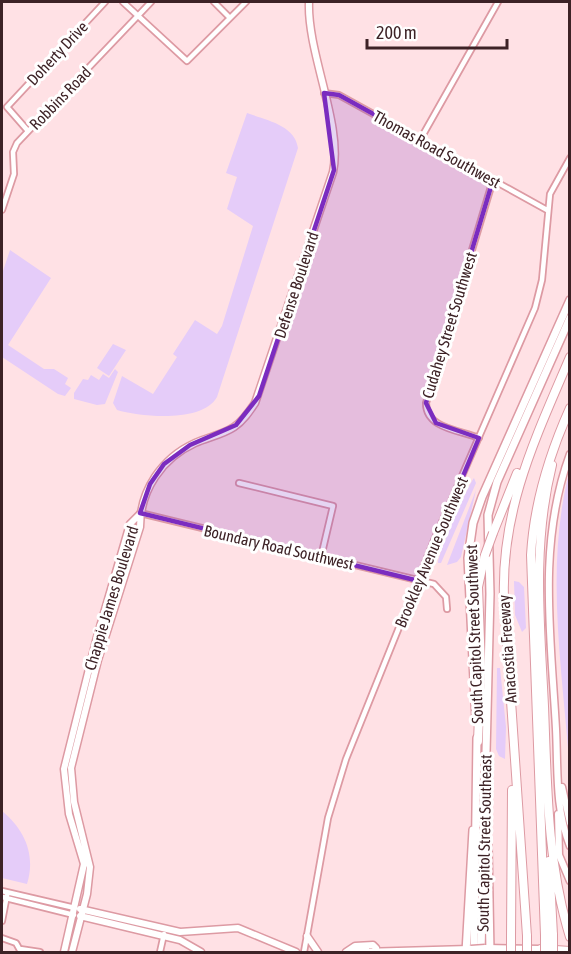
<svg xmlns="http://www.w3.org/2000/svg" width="571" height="954" viewBox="0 0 571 954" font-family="'Asap Condensed',sans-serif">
<rect width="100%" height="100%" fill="#ffe1e5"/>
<path fill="#e5ccf9" d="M247,113C266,120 295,125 298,148L217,397C203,423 141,417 117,410L113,403L122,376L153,394L177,357L173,354L195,320L217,334L222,326L253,226L227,209L237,177L226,173Z
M10,250L51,278L8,345L44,369H54L68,378L65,384L71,388L65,396L58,394L2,357V274Z
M113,344L126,350L109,376L97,368Z
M115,369L118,372L105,404L97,405L74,399V393L83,379L88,380L91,375L99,380L103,374L109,378Z
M569,473H570L569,761C562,666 545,567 569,473Z
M474,478L476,483L441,563H438C437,556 468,485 474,478Z
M476,490L461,557L457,562L447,565Z
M514,581L519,582L524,587L526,628L522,632L515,615Z
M497,668H500L506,727L505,759L499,756L496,749Z
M2,811C25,830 36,855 27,884L2,878Z"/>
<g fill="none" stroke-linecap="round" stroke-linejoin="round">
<defs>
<path id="street" d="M123,2L187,61L246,2
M214,2L230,18
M324,93L339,95L547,210
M28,131L7,107L105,2
M420,140L498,2
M2,210L14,174L13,152L17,143L151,2
M479,438C460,430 426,429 426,403L493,180
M239,483L333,506L321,557
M140,513L434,584L446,597L447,609
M2,891L75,908
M2,897L74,915
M2,921L7,895
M2,938L16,943L21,952
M20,949L40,952
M160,952L164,934
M304,952L328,818L346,759L435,538L535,308L542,280L550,194L570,158"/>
<path id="secondary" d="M570,454C537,544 551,636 556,729C558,769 555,809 570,846
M562,787L570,823
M558,814L559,855L570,881
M80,909L180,932L238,928L296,952
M80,916L180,940L201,952
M307,936L318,952
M487,948L541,949
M351,949H366
M64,952L84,864L69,814L64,769L97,637L130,524L140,514
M72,952L87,894L90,867L74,802L71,768L98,660L140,527C140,490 162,458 195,443C208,437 222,435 234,427C243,421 249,412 255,403L333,172C343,125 307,53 309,2
M346,952L355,946L373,945L376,948
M362,952L469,949"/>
<path id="primary" d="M476,721L468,558L473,523L482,497L570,300
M488,846L490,952
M466,952L473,830
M474,952L477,738
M481,952L490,594L488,515L497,482L570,318"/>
<path id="highway" d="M552,465C532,545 540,624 544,706C547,783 547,863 570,937
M493,533L517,473
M478,741L481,668L478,587L485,555
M549,861L553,935
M545,935L531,555C534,503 549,455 570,408
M527,936L504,598C501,508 536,437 570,357
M511,937L512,790
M541,949L570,951"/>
</defs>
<use href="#street" stroke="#dd9aa3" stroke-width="8"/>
<use href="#secondary" stroke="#dd9aa3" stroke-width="9"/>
<use href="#primary" stroke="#dd9aa3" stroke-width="10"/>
<use href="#highway" stroke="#dd9aa3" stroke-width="10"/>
<use href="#street" stroke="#fff" stroke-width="4.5"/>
<use href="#secondary" stroke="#fff" stroke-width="6"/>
<use href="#primary" stroke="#fff" stroke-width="7"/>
<use href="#highway" stroke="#fff" stroke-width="8"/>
<defs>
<path id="secondary-bridge" d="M471,949L485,948"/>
<path id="highway-bridge" d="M485,555L493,533
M545,935V952
M553,935V952
M527,936V952
M511,952V937"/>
</defs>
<use href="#secondary-bridge" stroke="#dd9aa3" stroke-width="9" stroke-linecap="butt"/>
<use href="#highway-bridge" stroke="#dd9aa3" stroke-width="10" stroke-linecap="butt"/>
<use href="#secondary-bridge" stroke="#fff" stroke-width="6"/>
<use href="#highway-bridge" stroke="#fff" stroke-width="8"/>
</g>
<path fill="#7b2cbf" fill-opacity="0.2" stroke="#7b2cbf" stroke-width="4.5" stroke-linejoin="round" d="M324,93L339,95L493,180L426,403L436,423L479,438L419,581L140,513L150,484L164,464L190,445L236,425L259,396L334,170Z"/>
<g text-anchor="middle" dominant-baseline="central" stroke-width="6" stroke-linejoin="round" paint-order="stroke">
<g font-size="16" fill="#3d2226" stroke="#fff">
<text transform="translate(57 53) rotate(-47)">Doherty Drive</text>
<text transform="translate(60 98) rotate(-46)">Robbins Road</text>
<text transform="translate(437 149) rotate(29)">Thomas Road Southwest</text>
<text transform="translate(296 285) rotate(-72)">Defense Boulevard</text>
<text transform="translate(449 325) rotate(-73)">Cudahey Street Southwest</text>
<text transform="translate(279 547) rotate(13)">Boundary Road Southwest</text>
<text transform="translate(431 552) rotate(-67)">Brookley Avenue Southwest</text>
<text transform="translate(111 598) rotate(-73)">Chappie James Boulevard</text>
<text transform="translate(474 634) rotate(-92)">South Capitol Street Southwest</text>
<text transform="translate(507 649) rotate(-94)">Anacostia Freeway</text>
<text transform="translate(484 843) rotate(-89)">South Capitol Street Southeast</text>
</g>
</g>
<rect width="571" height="954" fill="none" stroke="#3d2226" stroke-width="6"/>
<path d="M367 39v9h140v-9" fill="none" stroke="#3d2226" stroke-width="3"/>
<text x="376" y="39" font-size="18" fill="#3d2226" stroke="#ffffff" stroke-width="4.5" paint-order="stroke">200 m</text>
</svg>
